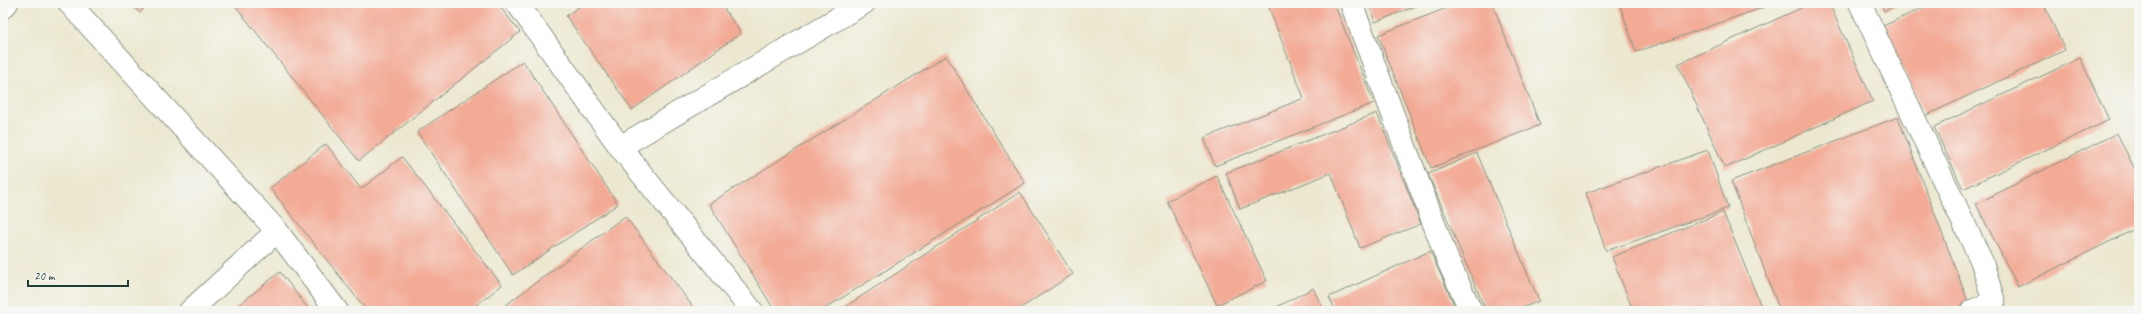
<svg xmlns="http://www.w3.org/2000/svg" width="2142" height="314" viewBox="0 0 2142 314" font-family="Caveat,sans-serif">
<rect width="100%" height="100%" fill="#f6f6f2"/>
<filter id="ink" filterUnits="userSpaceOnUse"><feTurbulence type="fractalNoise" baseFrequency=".025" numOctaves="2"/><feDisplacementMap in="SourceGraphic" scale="8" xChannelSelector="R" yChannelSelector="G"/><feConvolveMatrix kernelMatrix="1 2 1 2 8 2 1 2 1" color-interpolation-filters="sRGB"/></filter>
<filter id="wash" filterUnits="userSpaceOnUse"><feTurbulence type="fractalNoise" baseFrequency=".012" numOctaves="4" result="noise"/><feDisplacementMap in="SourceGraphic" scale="16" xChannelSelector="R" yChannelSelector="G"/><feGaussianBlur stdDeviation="0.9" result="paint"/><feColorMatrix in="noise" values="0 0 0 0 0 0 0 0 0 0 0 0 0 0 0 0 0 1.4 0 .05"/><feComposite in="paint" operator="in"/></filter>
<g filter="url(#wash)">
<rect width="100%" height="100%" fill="#ece8d0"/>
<g id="blocks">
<path fill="#f3ab96" d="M129,3H148L140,13Z
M233,3H497L520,32L359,161Z
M584,3H720L741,33L632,110L566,16Z
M1267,3H1334L1374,103L1215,166L1204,138L1304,98Z
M1368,3H1424L1375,22Z
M1459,3H1492L1540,125L1431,168L1378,35Z
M1619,3H1776L1636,52Z
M1812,3H1829L1873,101L1725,168L1678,64Z
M1881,3H1903L1884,11Z
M1933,3H2043L2065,50L1925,116L1883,26Z
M946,56L1025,183L821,311H775L709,204Z
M2080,58L2109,120L1963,189L1934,127Z
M523,61L618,204L513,275L417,132Z
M1377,113L1421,224L1360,248L1331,173L1240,209L1226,173Z
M1898,117L1969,304L1951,311H1780L1731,181Z
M2117,133L2139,178V227L2018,287L1976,204Z
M326,144L361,189L402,157L502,285L469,311H367L270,188Z
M1708,150L1728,208L1606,251L1586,193Z
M1477,153L1539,301L1515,311H1486L1428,174Z
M1217,176L1267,281L1217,305L1167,201Z
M1020,192L1073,274L1016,311H839Z
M1723,212L1763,311H1633L1612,257Z
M625,216L696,311H500L499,310Z
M1430,251L1457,311H1336L1329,297Z
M280,272L310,311H231Z
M1313,288L1324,311H1269Z"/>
</g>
</g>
<g filter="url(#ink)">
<use href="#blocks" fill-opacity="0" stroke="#869282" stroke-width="1"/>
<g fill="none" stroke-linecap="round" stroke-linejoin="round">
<defs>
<path id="street" d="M69,3L277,231L337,311
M517,3L620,147L752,311
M1351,3L1448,261L1471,311
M1860,3L1982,262L1994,302L1972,311
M3,7L7,3
M620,147L864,3
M190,311L277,231"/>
</defs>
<use href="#street" stroke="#869282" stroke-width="24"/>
<use href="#street" stroke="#fff" stroke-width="22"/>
</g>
</g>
<rect width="2142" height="314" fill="none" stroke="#f6f6f2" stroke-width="16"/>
<path d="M28 280v6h100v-6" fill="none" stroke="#1f3d34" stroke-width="2"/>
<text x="34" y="280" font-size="12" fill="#1f3d34" stroke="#f6f6f2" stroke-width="3" paint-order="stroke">20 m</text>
</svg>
